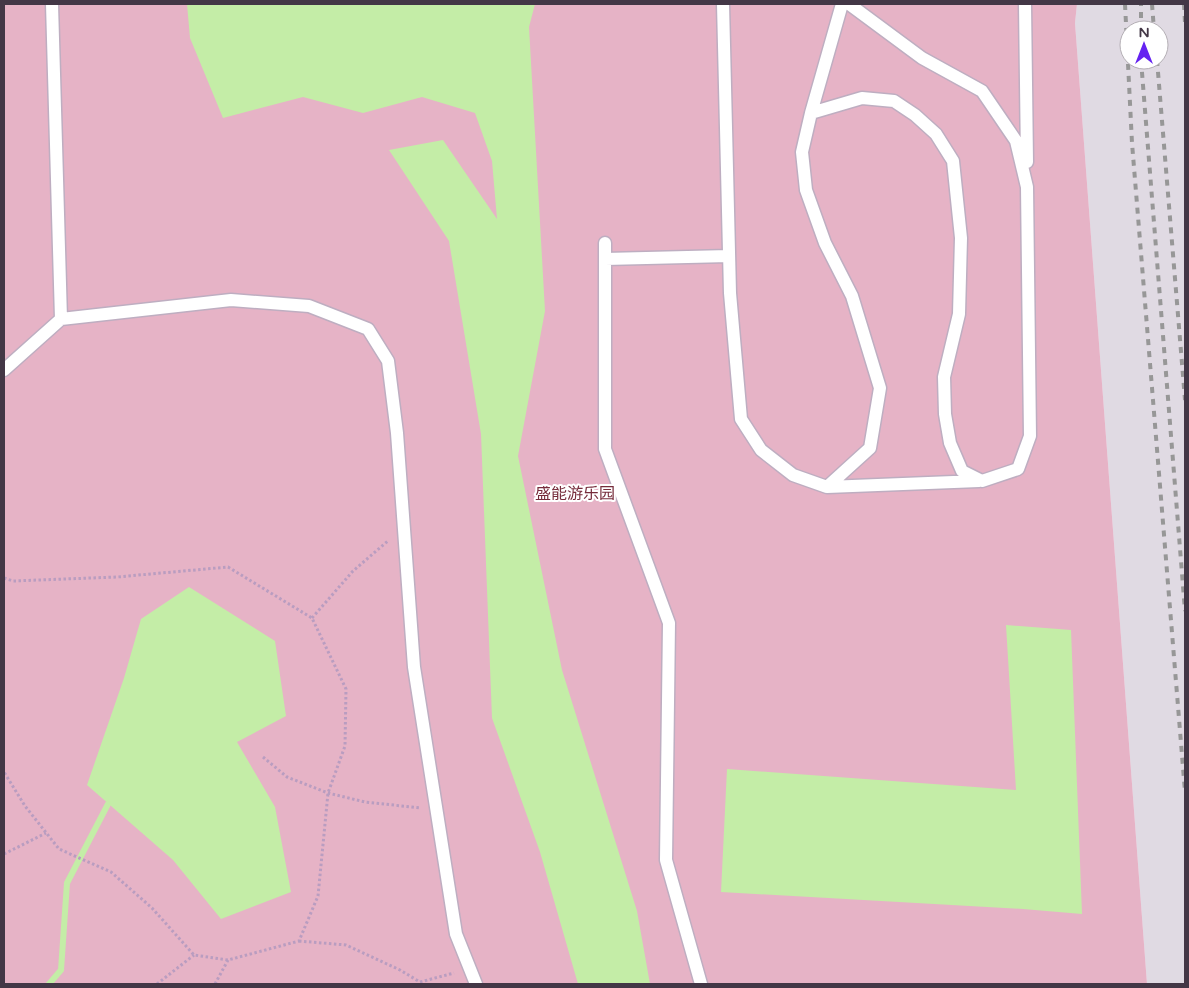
<svg xmlns="http://www.w3.org/2000/svg" width="1189" height="988" viewBox="0 0 1189 988" font-family="'Varela Round','Noto Sans SC',sans-serif">
<rect width="100%" height="100%" fill="#f2e8f3"/>
<path fill="#e0dae3" fill-rule="evenodd" d="M1077,4H1185V984H1147L1075,23ZM1129,30H1159V60H1129Z"/>
<path fill="#e6b3c6" d="M4,4H1077L1075,23L1147,984H4Z"/>
<path fill="#c4eda7" d="M187,4H535L529,27L545,311L518,456L562,670L637,911L650,984H578L540,852L492,718L481,434L449,241L389,150L443,140L497,219L492,161L475,113L422,97L363,113L303,97L223,118L190,38Z
M189,587L275,641L286,716L237,742L275,807L291,892L221,919L173,860L87,785L124,678L141,619Z
M1006,625L1071,630L1082,914L1023,909L721,892L727,769L1016,790Z"/>
<g fill="none" stroke-linecap="round" stroke-linejoin="round">
<path stroke="#c4eda7" stroke-width="6" d="M49,984L61,970L67,883L108,804"/>
<defs>
<path id="service" d="M52,4L61,319
M723,4L730,293L741,419L761,450L793,475L827,487L870,448L880,388L852,296L825,243L806,190L802,152L811,113L842,4
M1025,4L1027,162
M811,113L862,98L894,101L915,115L936,134L953,161L961,238L959,314L944,377L945,414L950,443L962,471L982,481L1018,469L1030,436L1027,187L1016,141L982,91L922,58L849,4
M605,243V449L669,623L666,860L701,984
M605,259L729,256
M4,370L61,319L231,300L309,306L368,329L388,361L397,433L414,667L456,934L476,984
M827,487L979,481"/>
</defs>
<use href="#service" stroke="#beaec1" stroke-width="15"/>
<path stroke="#b99dc0" stroke-width="3" stroke-dasharray="2.5 2.5" stroke-linecap="butt" d="M4,578L13,581L117,577L228,567L312,618L346,689L345,746L328,793L318,896L299,941L228,960L194,955L152,908L111,872L59,849L25,806L4,772
M312,618L353,571L389,540
M263,757L287,777L328,793L365,802L421,808
M4,854L46,833
M299,941L346,945L400,970L420,982L454,973
M157,984L194,955
M215,984L228,960"/>
<use href="#service" stroke="#fff" stroke-width="12"/>
<path stroke="#979797" stroke-width="4" stroke-dasharray="6 6" stroke-linecap="butt" d="M1125,4L1132,143L1185,792
M1152,4L1154,30
M1184,4L1185,23
M1141,30V4
M1141,60L1185,611
M1157,60L1185,400"/>
</g>
<g text-anchor="middle" dominant-baseline="central" stroke-width="4" stroke-linejoin="round" paint-order="stroke">
<g font-size="16" fill="#762c3b" stroke="#fff">
<text x="575" y="494">盛能游乐园</text>
</g>
</g>
<rect width="1189" height="988" fill="none" stroke="#433746" stroke-width="10"/>
<g transform="translate(1144 45)"><circle r="24" fill="#ffffff" stroke="#b4afb5"/>
<path d="M0-4L9 19L0 12L-9 19Z" fill="#6522f1"/>
<text y="-8" font-size="14" font-weight="bold" text-anchor="middle" fill="#433746">N</text>
</g>
</svg>
